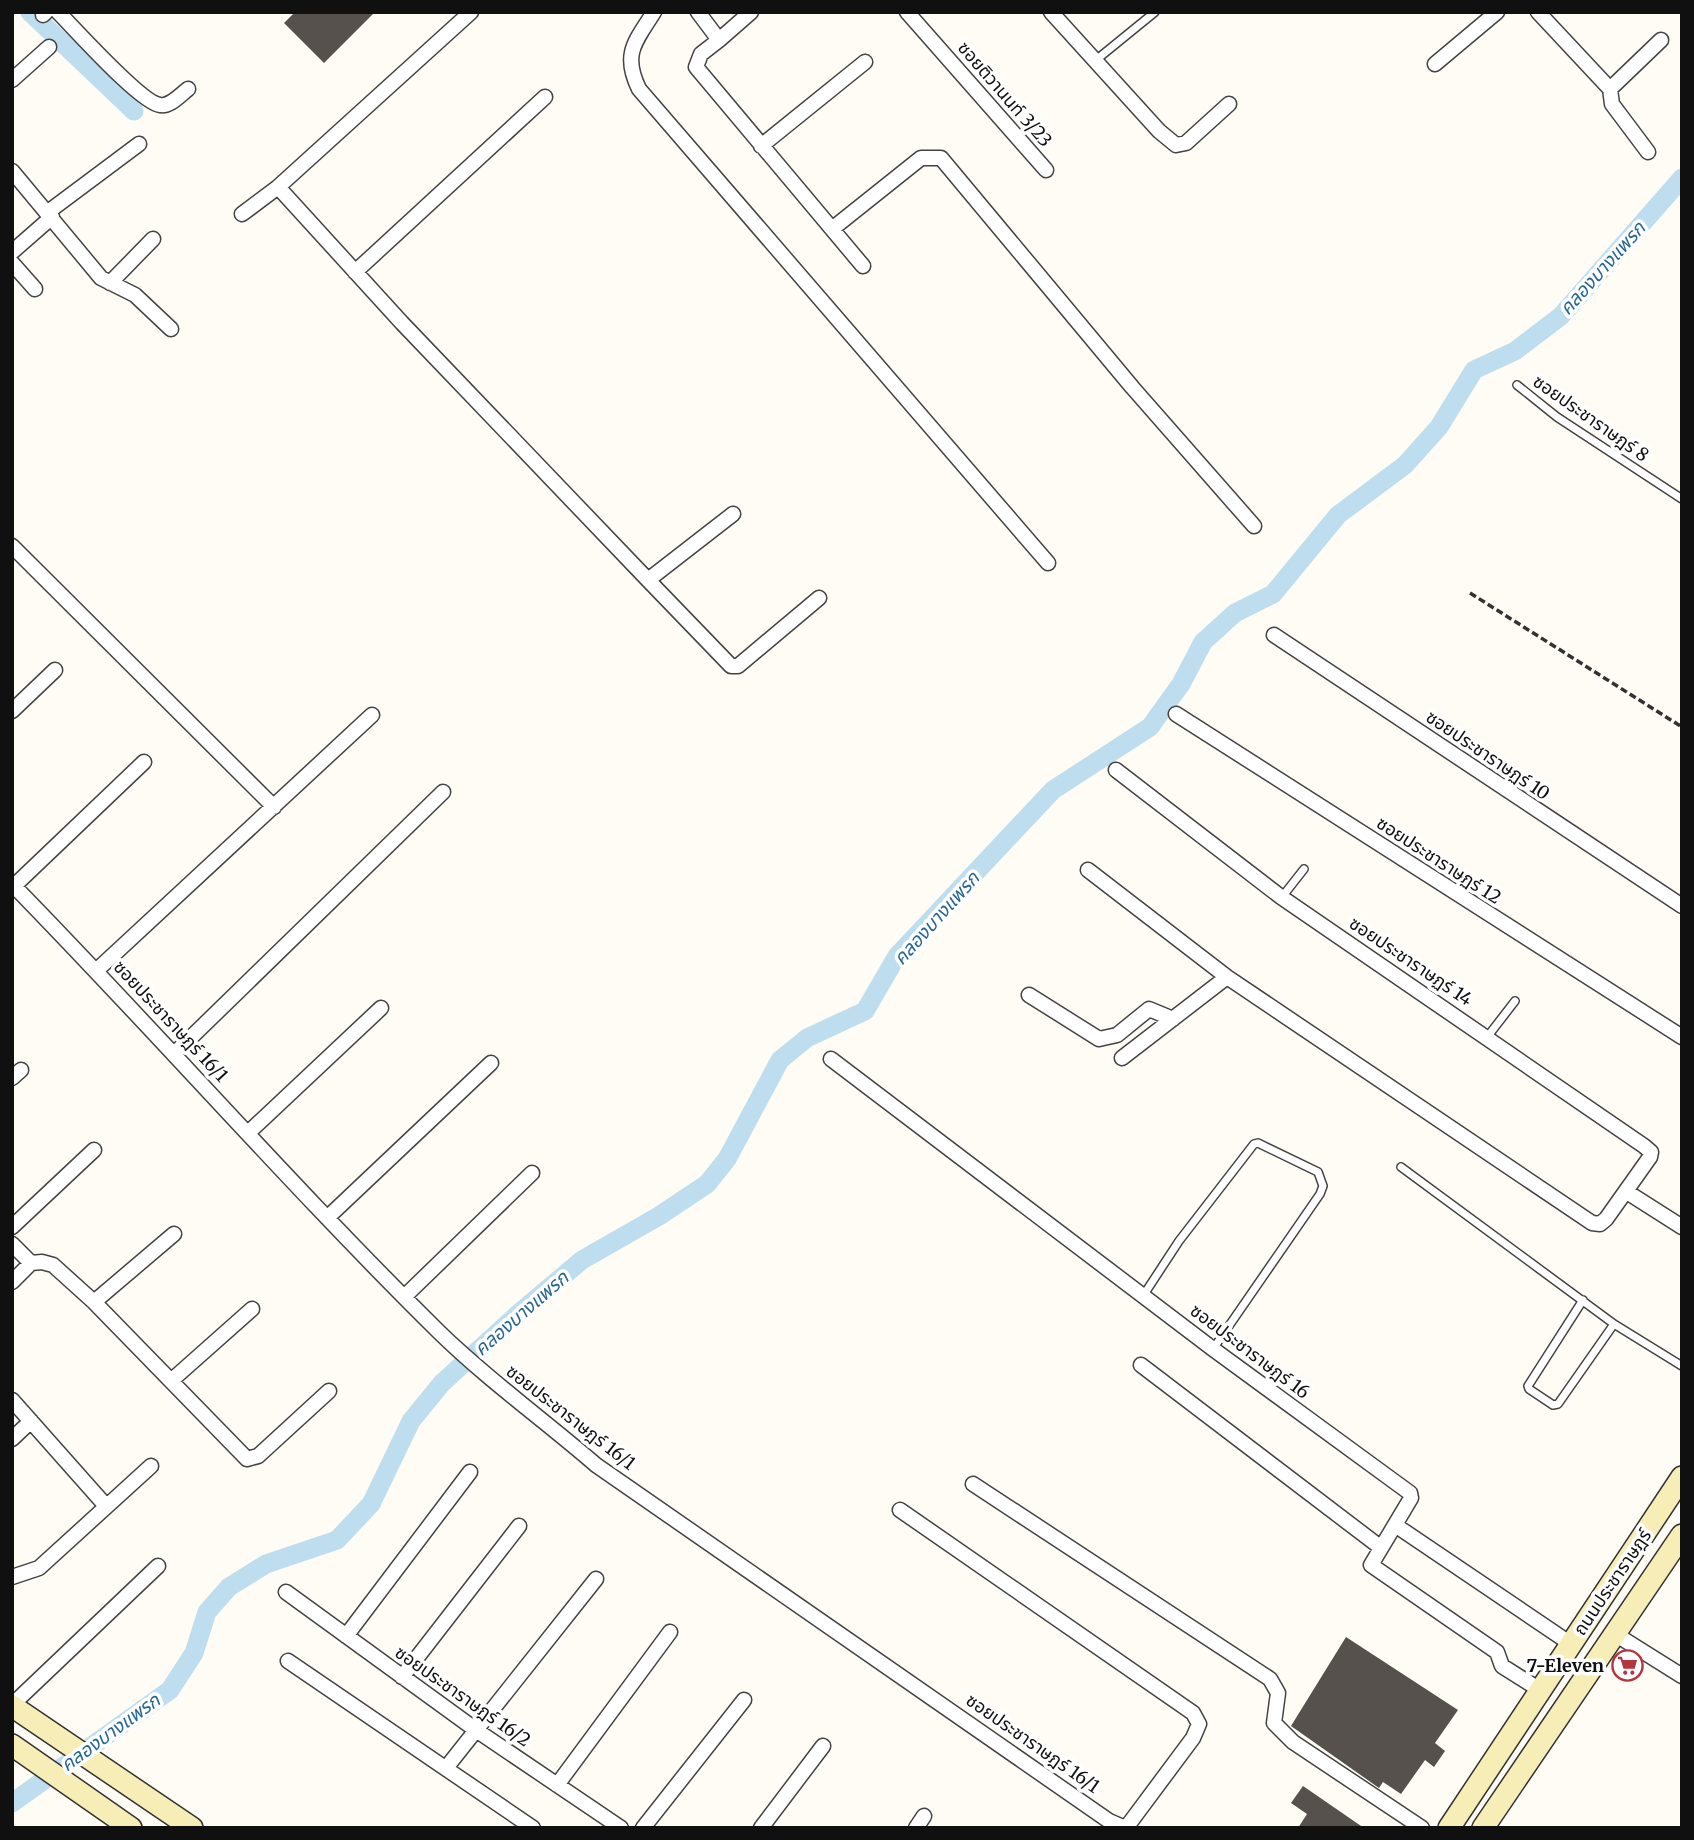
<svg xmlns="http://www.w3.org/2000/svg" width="1694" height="1840" viewBox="0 0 1694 1840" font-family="Merriweather,'Noto Sans Thai',serif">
<rect width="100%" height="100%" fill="#fefcf4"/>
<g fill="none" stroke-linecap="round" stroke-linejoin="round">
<path stroke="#bedef0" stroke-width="19" d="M30,12L134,111
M12,1803L170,1690L194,1653L207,1612L229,1587L266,1564L337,1540L371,1504L411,1421L442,1383L518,1314L582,1260L659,1216L707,1184L727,1159L780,1060L807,1038L865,1011L897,956L1053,790L1150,727L1181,684L1203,642L1235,613L1273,594L1338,515L1405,465L1439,427L1474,370L1515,351L1561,316L1682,178"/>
</g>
<path fill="#57514d" d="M295,12H375L324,63L284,23Z
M1346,1637L1458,1710L1435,1743L1445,1751L1434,1767L1425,1760L1401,1794L1383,1782L1379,1788L1291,1726Z
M1303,1786L1364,1828H1298L1307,1814L1291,1803Z"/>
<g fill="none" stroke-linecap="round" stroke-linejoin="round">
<defs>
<path id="service" d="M1096,60L1155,12
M1517,385L1557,417L1682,499
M1282,897L1304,869
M1488,1036L1515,1001
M1401,1167L1614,1324L1682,1366
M1143,1296L1179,1241L1254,1144L1258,1143L1318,1172L1323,1186L1320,1194L1213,1349
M1583,1300L1528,1386L1529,1389L1553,1405L1558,1404L1614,1324"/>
<path id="minor" d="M58,12C75,29 141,103 160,105C170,107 180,95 188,89
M654,12C635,42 622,54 639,89L1048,563
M698,12L719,40L751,12
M907,12L1046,170
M1051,12L1159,131L1176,145L1186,143L1229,104
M1538,12L1610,89
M43,15L46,12
M719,40L701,54L696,67L863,266
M1435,64L1497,12
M12,80L49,47
M761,146L865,62
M1648,152L1612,104L1610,89L1661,40
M12,171L101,278L135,295L171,329
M278,187L402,323L648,580L733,514
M48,212L139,144
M242,214L278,187L471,12
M832,229L921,158H941L1132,387L1254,526
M12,252L52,217
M12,263L35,289
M355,272L545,97
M110,283L153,239
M12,546L274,807
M648,580L731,666H738L819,598
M1274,635L1682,906
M12,711L55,670
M1176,714L1682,1037
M1088,870L1227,977L1592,1223L1600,1224L1606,1219L1650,1157L1651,1152L1644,1146L1281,897L1116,770
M12,884C156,1031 292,1187 439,1332C488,1380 544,1420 596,1465L1109,1821L1125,1828
M14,886L144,762
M97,970L372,715
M1029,995L1099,1039L1117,1035L1149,1009L1173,1019
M175,1053L443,792
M1122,1058L1227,977
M831,1059L1213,1349L1410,1493L1411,1498L1371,1565L1497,1652L1502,1666L1540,1690
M12,1078L21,1070
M249,1132L381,1008
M1627,1192L1682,1227
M327,1218L491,1063
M12,1227L94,1150
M12,1244L31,1263L42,1262L53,1265L94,1302L247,1459L258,1456L329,1391
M12,1282L31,1263
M404,1297L532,1173
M94,1302L174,1234
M1141,1365L1380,1547
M172,1380L252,1309
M12,1400L106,1506
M12,1439L31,1421
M973,1484L1270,1679L1278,1693L1274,1723L1293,1742L1422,1828
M900,1510L1193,1713L1199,1724L1193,1738L1126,1828
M1395,1525L1571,1644
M12,1577L39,1568L151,1466
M286,1592L476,1730L621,1828
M1615,1634L1682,1676
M346,1636L470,1472
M288,1661L533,1828
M402,1677L519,1526
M12,1705L158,1566
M446,1768L596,1579
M557,1785L670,1632
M643,1828L744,1700
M761,1828L823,1746
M916,1828L924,1816"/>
<path id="secondary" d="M12,1706L192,1828
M12,1745L131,1828
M1449,1828L1682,1477
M1483,1828L1682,1535"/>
</defs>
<use href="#service" stroke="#434343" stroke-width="10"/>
<use href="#minor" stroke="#434343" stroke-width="17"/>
<use href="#secondary" stroke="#323232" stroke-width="24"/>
<path stroke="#323232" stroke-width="3.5" stroke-dasharray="7 3.5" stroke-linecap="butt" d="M1470,593L1682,727"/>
<use href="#service" stroke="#fff" stroke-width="7"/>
<use href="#minor" stroke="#fff" stroke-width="14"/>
<use href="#secondary" stroke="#f6eeb6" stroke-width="21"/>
</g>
<defs>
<symbol id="supermarket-ring" viewBox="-11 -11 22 22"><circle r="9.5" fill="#fff" stroke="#b2363e" stroke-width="1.5"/><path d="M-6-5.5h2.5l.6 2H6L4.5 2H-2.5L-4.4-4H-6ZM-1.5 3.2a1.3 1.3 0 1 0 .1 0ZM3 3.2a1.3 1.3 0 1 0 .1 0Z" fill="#b2363e"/></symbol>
</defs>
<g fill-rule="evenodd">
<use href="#supermarket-ring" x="1610" y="1648" width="35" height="35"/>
</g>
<g text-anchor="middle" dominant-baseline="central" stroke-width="7" stroke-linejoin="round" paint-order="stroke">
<g font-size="18" fill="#101010" stroke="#fff">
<text transform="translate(1005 94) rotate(49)">ซอยติวานนท์ 3/23</text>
<text transform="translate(1591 418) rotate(35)">ซอยประชาราษฎร์ 8</text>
<text transform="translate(1488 755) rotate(34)">ซอยประชาราษฏร์ 10</text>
<text transform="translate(1439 860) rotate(33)">ซอยประชาราษฏร์ 12</text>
<text transform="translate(1411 961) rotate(34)">ซอยประชาราษฏร์ 14</text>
<text transform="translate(171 1021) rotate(47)">ซอยประชาราษฎร์ 16/1</text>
<text transform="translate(1250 1351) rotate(37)">ซอยประชาราษฎร์ 16</text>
<text transform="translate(571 1417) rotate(38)">ซอยประชาราษฎร์ 16/1</text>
<text transform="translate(1612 1582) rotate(-56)">ถนนประชาราษฎร์</text>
<text transform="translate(463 1696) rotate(35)">ซอยประชาราษฎร์ 16/2</text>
<text transform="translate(1033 1743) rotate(35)">ซอยประชาราษฎร์ 16/1</text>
</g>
<g font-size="18" font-weight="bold" fill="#101010" stroke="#fff" text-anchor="end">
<text x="1604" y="1665">7-Eleven</text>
</g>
<g font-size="19" font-style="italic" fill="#256695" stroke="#fff">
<text transform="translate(1602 268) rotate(-48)">คลองบางแพรก</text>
<text transform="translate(936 918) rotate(-48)">คลองบางแพรก</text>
<text transform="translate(521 1313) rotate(-41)">คลองบางแพรก</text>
<text transform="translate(110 1732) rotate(-36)">คลองบางแพรก</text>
</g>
</g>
<rect width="1694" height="1840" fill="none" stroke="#101010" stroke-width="28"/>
</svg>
